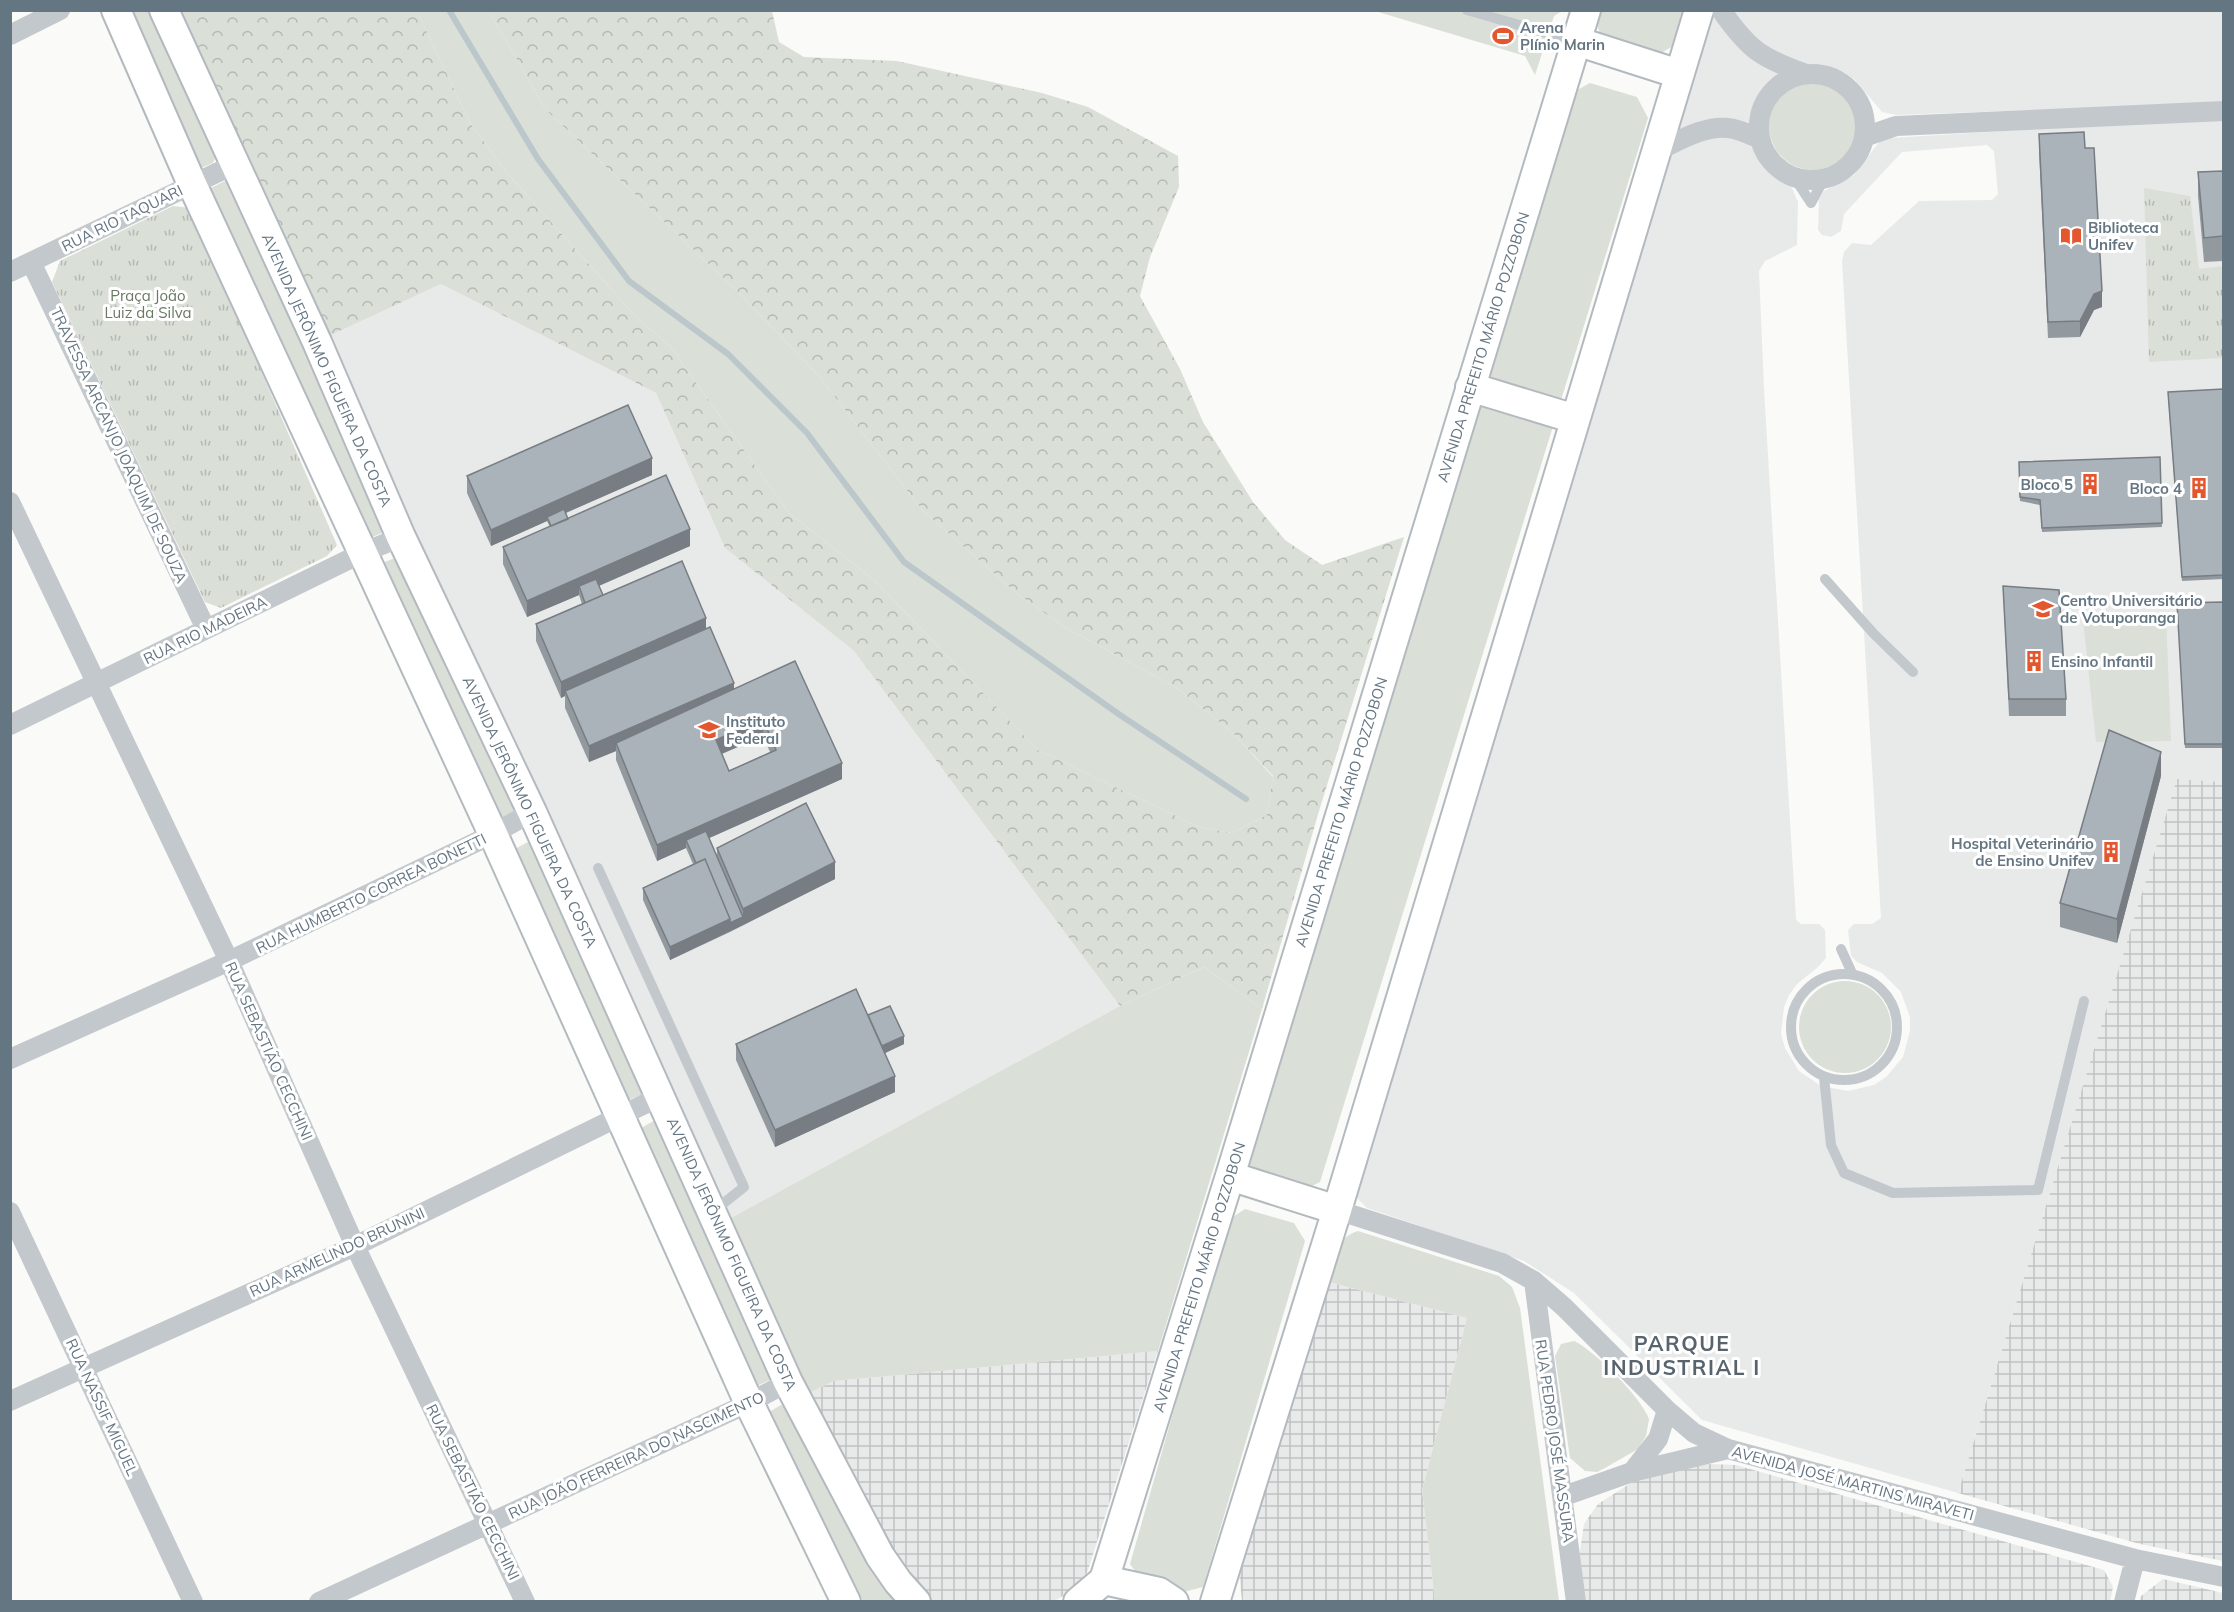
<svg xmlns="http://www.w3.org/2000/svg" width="2234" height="1612" viewBox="0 0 2234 1612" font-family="Mulish,sans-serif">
<defs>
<pattern id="industrial-grid" width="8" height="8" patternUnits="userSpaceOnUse" patternTransform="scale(1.5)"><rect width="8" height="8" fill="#e8e9e9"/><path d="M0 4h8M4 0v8" fill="none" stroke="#c0c1c2"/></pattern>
<pattern id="forest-crowns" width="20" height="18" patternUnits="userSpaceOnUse" patternTransform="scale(1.5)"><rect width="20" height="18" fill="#dadfd7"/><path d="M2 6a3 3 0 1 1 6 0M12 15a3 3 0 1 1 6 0" fill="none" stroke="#b4b9b4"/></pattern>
<pattern id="park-tufts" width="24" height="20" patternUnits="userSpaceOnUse" patternTransform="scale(1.5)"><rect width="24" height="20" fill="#dadfd7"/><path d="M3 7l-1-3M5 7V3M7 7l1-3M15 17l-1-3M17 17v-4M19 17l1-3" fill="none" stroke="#b4b9b4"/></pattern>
</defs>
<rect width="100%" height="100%" fill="#fafaf8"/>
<path fill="#e8e9e9" d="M1710,11H2223V103L1896,115L1882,112L1855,80L1844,72L1832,67L1805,64L1780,73L1769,82L1754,104L1751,118L1750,132L1758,157L1774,176L1791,186L1798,202L1797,245L1765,261L1759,271L1764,389L1796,920L1801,924H1819L1825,930L1826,958L1818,967L1797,984L1789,995L1784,1007L1781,1034L1785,1048L1799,1071L1821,1086L1848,1091L1874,1085L1886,1077L1903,1057L1910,1031V1017L1901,992L1882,973L1857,962L1851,956L1848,930L1854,924H1872L1881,918L1842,261L1844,252L1852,243L1871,245L1919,201L1992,200L1998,194L1994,151L1987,145L1902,152L1844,214L1841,231L1831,237L1822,235L1818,230L1819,199L1824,191L1854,175L1879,142L1890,138L2223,118V782L2177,780L1958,1493L1702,1420L1574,1293L1524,1261L1367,1208L1355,1196Z
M441,284L656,393L725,548L854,651L1120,1006L729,1219L411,529L329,336Z"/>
<path fill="url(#industrial-grid)" d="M2177,779L2223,782V1561L2140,1544L1958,1493Z
M1325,1281L1467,1318L1422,1490L1435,1601H1242L1237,1552Z
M1158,1351L1087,1573L1070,1592L1054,1601H926L914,1593L807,1394L834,1381Z
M1709,1464L1736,1465L2104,1570L2113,1587L2110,1602H1584L1578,1565L1584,1524L1598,1504L1634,1481L1683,1468Z
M2163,1579L2223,1593V1601H2139L2141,1596Z"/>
<path fill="#dadfd7" d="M123,11H156L219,150L213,163L201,168L189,162Z
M417,11H489L546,110L738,292L818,375L923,511L1015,592L1066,628L1177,688L1234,734L1273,777L1267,815L1232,833L1199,827L1038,750L875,581L788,512L670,346L638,319L508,174L470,123Z
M1375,11H1562L1554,16L1535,75L1525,56Z
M1595,11H1686L1675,45L1654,57L1601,37L1594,15Z
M1769 126a44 44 0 1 1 88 0a44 44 0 1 1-88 0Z
M1590,83L1637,97L1648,118L1320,1182L1300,1192L1255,1176L1244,1155L1568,95Z
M225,181L232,185L385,522L382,533L370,538L209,189Z
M395,558L407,562L515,801L513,813L501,818L382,563Z
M2166,616L2171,741L2096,742L2083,620Z
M528,842L539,845L644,1079L643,1094L628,1100L617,1090L513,850Z
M1204,967L1262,1009L1158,1351L834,1381L807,1394L729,1219L1120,1006Z
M1799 1027a46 46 0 1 1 92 0a46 46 0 1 1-92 0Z
M657,1119L773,1368L770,1380L757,1386L639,1140L641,1128Z
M1245,1209L1294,1223L1305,1241L1203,1587L1176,1594L1140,1578L1130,1564L1228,1220Z
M1358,1231L1499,1276L1512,1287L1520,1308L1559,1601H1435L1422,1490L1467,1318L1325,1281C1332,1260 1335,1238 1358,1231Z
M1574,1341C1594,1350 1641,1397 1649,1419L1646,1436L1638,1449L1605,1468L1597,1472L1585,1471L1570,1458L1555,1356L1561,1344Z
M781,1405L792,1408L905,1601H863L769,1426V1412Z"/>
<path fill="url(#forest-crowns)" d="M179,11H417L470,123L508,174L638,319L670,346L788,512L875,581L1038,750L1199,827L1232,833L1267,815L1273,776L1234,734L1177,688L1066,628L1015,592L923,511L818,375L738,292L546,110L489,11H772L779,42L804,57L897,61L1042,93L1088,107L1178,156L1179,187L1150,257L1140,296L1180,369L1203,422L1253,502L1285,540L1322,565L1404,537L1319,811L1262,1009L1204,967L1120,1006L854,651L725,548L656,393L441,284L329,336Z"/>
<path fill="url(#park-tufts)" d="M2144,188L2190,196L2199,269L2223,266V358L2149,362Z
M173,206L190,208L337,545L327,556L221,608L205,602L52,282L60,261Z"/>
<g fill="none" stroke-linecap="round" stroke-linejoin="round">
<path stroke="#bbc7cb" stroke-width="6" d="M449,10L538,159L629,281L728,354L807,433L904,562L1120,715L1246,799"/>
<defs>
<path id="secondary" d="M116,10L192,184L493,834L749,1403L846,1602
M164,10L317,342L401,537L532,812L788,1382L880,1556L898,1582L916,1602
M1576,41L1679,74
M1470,387L1575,419
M1230,1176L1337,1210
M1104,1580L1159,1592L1174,1602
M1078,1602L1104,1580L1230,1176L1586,10
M1215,1602L1337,1210L1699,10"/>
</defs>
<use href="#secondary" stroke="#b3babf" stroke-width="32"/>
<path stroke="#c3c8cc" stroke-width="10" d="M1467,10L1575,41
M1794,177L1811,203L1824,179
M1825,579L1874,634L1913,672
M598,868L744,1187L715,1210
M1841,949L1852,973
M1791 1027a53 53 0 1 1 106 0a53 53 0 1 1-106 0Z
M1824,1077L1831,1145L1844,1173L1893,1193L2038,1190L2084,1001"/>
<path stroke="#c3c8cc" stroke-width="20" d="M1721,10C1749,50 1761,58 1806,74
M10,35L60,10
M1759 127a53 53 0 1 1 106 0a53 53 0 1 1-106 0Z
M1864,137L1896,126L2224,111
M1655,152C1677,142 1704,125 1728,128C1739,129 1751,135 1760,139
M31,262L206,629
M10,272L233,165
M10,502L229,961L355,1246L525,1602
M10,725L362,553L401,537
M10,1059L229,961L493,834L532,812
M1337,1210L1502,1263L1534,1281L1564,1307L1667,1410L1694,1433L1728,1449L2135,1559L2224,1577
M10,1212L193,1602
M1534,1281L1576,1602
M10,1401L355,1246L661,1096
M1632,1472L1658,1439L1667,1410
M1564,1496L1632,1472L1728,1449
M319,1602L749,1403L788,1382
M2124,1602L2135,1559"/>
<use href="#secondary" stroke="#fff" stroke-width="28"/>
</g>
<path fill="#929a9f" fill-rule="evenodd" d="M2039,134L2085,148L2102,307L2094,310L2080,337L2048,338L2039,151Z
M2223,171V261L2204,262L2198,196V172Z
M2223,389V579L2182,581L2168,396Z
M2160,457L2162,527L2042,532L2040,505L2020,501L2019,462Z
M652,475L566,513L568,519L690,546L599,586L603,595L706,628L734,689L842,779L709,838L717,856V848L835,879L730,932L670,960L643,900V888L693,864L686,848L657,861L616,760V751L589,762L565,708V696L561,698L536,641V624L582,604L579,595L527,617L503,564V547L550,527L547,521L491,546L467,493V476ZM763,736L770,752L729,771L722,754Z
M2003,586L2066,699V716H2009Z
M2223,602V748H2185L2177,603Z
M2161,776L2117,943L2060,927V903Z
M868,1015L904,1044L885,1053L895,1092L775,1147L736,1060V1044Z"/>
<path fill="#777d82" d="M2102,291V307L2094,310L2080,337V321L2094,294Z
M652,458V475L549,520L547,517V521L491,546V530Z
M690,529V546L582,593L579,586V595L527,617V601Z
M706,618V634L565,691V696L561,698V682Z
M734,683V700L616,743V751L589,762V746Z
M763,719V736L716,756V740Z
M2161,752V776L2117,943V919Z
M842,763V779L689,847L686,840V848L657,861V845Z
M835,862V879L743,925V909Z
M743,917V925L670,960V947L730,919Z
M904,1036V1044L879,1056V1048Z
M895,1076V1092L775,1147V1130Z"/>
<path fill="#aab3b9" stroke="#777d82" stroke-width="1.5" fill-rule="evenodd" d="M2084,132L2085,148H2094L2102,291L2094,294L2080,321L2048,322L2039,134Z
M2223,171V236L2204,238L2198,172Z
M2223,389V575L2182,577L2168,392Z
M628,405L652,458L491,530L467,476Z
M2160,457L2162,523L2042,528L2040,500L2020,497L2019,462Z
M666,475L690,529L527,601L503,547Z
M564,509L568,519L551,526L547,517Z
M682,561L706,618L561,682L536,624Z
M596,579L603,595L585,603L579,586Z
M2003,586L2059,590L2066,699H2009Z
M2223,602V744H2185L2177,603Z
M710,627L734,683L589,746L565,691Z
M795,661L842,763L657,845L616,743ZM763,719L776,750L729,771L716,740Z
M2109,730L2161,752L2117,919L2060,903Z
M806,803L835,862L743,909L717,848Z
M706,831L743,917L730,923V919L705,859L696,863L686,840Z
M705,859L730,919L670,947L643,888Z
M856,989L895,1076L775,1130L736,1044Z
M890,1006L904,1036L882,1046L868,1015Z"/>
<defs>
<symbol id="stadium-bare" viewBox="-9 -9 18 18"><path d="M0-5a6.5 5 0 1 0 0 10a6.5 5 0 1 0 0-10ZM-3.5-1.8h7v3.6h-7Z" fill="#e4572e" stroke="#fff" stroke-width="2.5" paint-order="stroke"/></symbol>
<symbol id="library-bare" viewBox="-9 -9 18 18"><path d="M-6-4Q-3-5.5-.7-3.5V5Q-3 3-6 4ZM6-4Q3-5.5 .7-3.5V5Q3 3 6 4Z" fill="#e4572e" stroke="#fff" stroke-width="2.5" paint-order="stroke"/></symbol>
<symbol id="building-bare" viewBox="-9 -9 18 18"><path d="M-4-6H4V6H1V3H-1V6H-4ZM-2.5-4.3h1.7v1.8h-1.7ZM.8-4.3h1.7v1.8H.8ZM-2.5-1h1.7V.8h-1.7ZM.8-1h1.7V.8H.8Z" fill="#e4572e" stroke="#fff" stroke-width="2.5" paint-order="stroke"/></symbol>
<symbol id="university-bare" viewBox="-9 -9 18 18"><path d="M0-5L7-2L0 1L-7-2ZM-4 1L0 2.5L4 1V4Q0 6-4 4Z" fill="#e4572e" stroke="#fff" stroke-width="2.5" paint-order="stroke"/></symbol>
</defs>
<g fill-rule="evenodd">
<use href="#stadium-bare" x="1488" y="21" width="30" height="30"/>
<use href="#library-bare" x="2056" y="221" width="30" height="30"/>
<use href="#building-bare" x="2075" y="469" width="30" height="30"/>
<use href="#building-bare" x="2184" y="473" width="30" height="30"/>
<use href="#university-bare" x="2028" y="594" width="30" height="30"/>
<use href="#building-bare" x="2019" y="646" width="30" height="30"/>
<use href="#university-bare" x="694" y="715" width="30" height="30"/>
<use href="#building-bare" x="2096" y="837" width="30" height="30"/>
</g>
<g text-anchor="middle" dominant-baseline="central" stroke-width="6" stroke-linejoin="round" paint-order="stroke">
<g font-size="15" font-weight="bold" fill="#657683" stroke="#fff" text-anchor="start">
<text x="1520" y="27">Arena<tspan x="1520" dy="17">Plínio Marin</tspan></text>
<text x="2088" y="227">Biblioteca<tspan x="2088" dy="17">Unifev</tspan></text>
<text x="2073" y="484" text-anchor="end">Bloco 5</text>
<text x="2182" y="488" text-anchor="end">Bloco 4</text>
<text x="2060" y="600">Centro Universitário<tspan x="2060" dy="17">de Votuporanga</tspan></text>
<text x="2051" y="661">Ensino Infantil</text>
<text x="726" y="721">Instituto<tspan x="726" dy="17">Federal</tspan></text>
<text x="2094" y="843" text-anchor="end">Hospital Veterinário<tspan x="2094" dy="17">de Ensino Unifev</tspan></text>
</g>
<g font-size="15" fill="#657683" stroke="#fff">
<text transform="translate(122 218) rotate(-26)">RUA RIO TAQUARI</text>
<text transform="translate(1483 347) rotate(-73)">AVENIDA PREFEITO MÁRIO POZZOBON</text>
<text transform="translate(327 370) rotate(66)">AVENIDA JERÔNIMO FIGUEIRA DA COSTA</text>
<text transform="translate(119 445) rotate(65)">TRAVESSA ARCANJO JOAQUIM DE SOUZA</text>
<text transform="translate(205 630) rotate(-26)">RUA RIO MADEIRA</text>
<text transform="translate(530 812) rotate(65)">AVENIDA JERÔNIMO FIGUEIRA DA COSTA</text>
<text transform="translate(1341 812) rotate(-73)">AVENIDA PREFEITO MÁRIO POZZOBON</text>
<text transform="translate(371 893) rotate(-26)">RUA HUMBERTO CORREA BONETTI</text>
<text transform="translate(269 1051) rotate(66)">RUA SEBASTIÃO CECCHINI</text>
<text transform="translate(337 1252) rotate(-25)">RUA ARMELINDO BRUNINI</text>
<text transform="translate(732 1254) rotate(66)">AVENIDA JERÔNIMO FIGUEIRA DA COSTA</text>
<text transform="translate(1199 1277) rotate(-73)">AVENIDA PREFEITO MÁRIO POZZOBON</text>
<text transform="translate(102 1407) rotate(65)">RUA NASSIF MIGUEL</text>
<text transform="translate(1555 1441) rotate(82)">RUA PEDRO JOSÉ MASSURA</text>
<text transform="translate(636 1455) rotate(-25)">RUA JOÃO FERREIRA DO NASCIMENTO</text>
<text transform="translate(1853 1483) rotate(15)">AVENIDA JOSÉ MARTINS MIRAVETI</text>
<text transform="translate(473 1492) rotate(64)">RUA SEBASTIÃO CECCHINI</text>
</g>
<g font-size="15" fill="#687a64" stroke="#fff">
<text x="148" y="295">Praça João<tspan x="148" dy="17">Luiz da Silva</tspan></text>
</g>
<g font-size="21" font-weight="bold" letter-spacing="1.5" fill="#57646e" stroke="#fff">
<text x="1682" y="1343">PARQUE<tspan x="1682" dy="24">INDUSTRIAL I</tspan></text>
</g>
</g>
<rect width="2234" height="1612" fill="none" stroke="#657683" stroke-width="24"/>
</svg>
